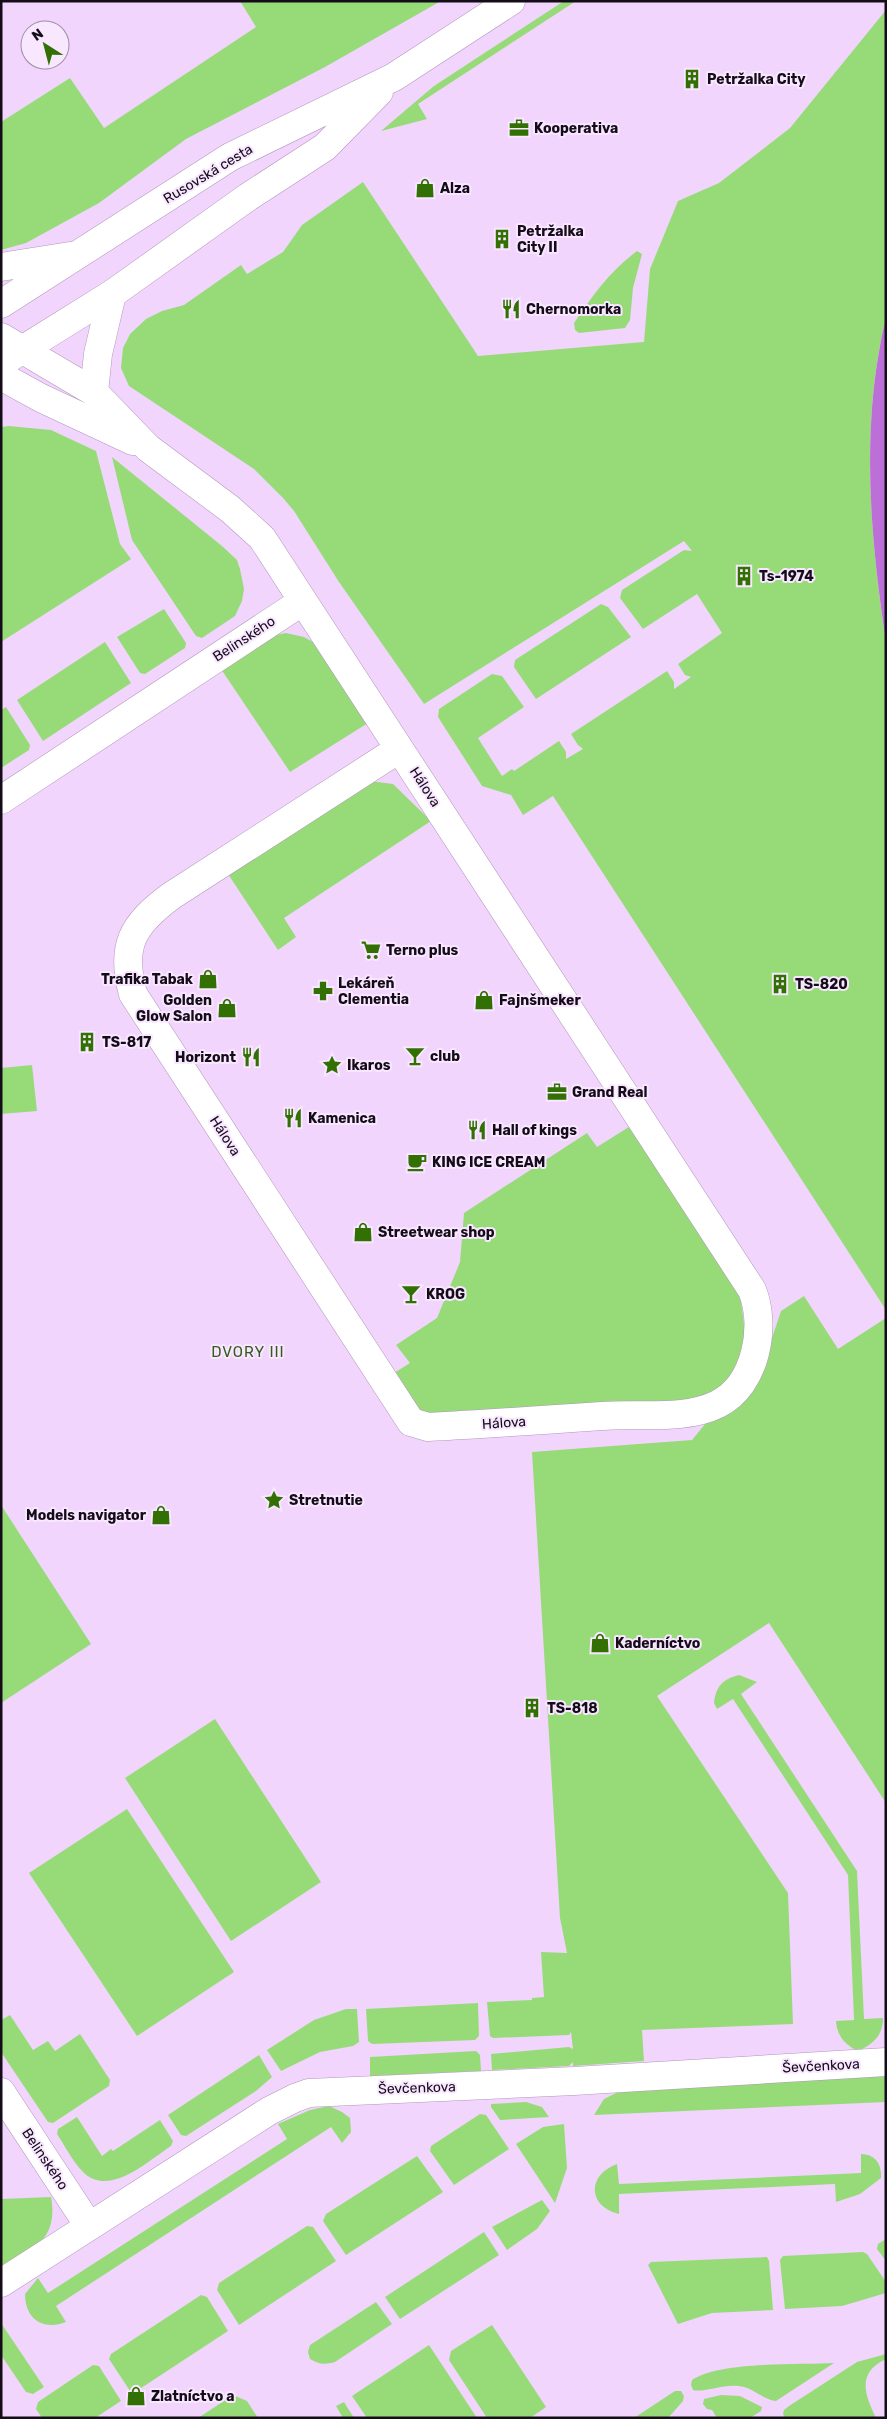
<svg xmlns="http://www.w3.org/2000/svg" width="887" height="2419" viewBox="0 0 887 2419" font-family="Rubik,sans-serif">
<rect width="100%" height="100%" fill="#f2d5fd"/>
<path fill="#97db79" d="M240,1H441L325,67L186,139L99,203L26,243L1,250V122L70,78L104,128L256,27Z
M564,1H576L418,104L427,119L381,131L434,86Z
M886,10V317C860,426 870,534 886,643V1310L553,796L523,815L511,795L482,786L438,717L439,709L492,674L502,676L524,707L478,738L502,776L512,769L514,771L559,741L566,752V759L583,749L578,745L571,734L667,671L674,682V689L691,677L685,675L678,664L722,633L697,594L643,629L620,598L622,590L684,550L692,551L684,541L424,704L339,582L294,511L283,498L254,469L129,386L121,368L123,348L130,334L146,319L162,311L184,305L241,265L247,274L283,252L302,225L363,182L478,356L644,342L650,269L678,201L719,183L790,128Z
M637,251L642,254L633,288L630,320L625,328L579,333L575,330L574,323C593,295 610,271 637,251Z
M9,426L51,430L96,451L120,544L131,559L1,642V427Z
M112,457L222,546L237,560L240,569L244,589L242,601L235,616L202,638L196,636L132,540Z
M601,604L608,607L631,637L536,699L514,667L515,660Z
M164,609L186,643L185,648L145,674L140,673L117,637Z
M286,633L304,637L318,645L368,723L290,772L221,669L271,636Z
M105,642L131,683L43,741L17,700Z
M6,707L30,745L29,750L1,768V710Z
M370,781L393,784L431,821L284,918L296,937L278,950L228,874Z
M32,1065L37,1111L1,1114V1068Z
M632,1125L740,1294L746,1339L738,1366L717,1392L696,1402L437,1417L420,1410L394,1373L410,1363L396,1345L437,1318L460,1262L464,1213L587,1133L597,1147Z
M804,1296L838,1349L886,1318V1803L769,1623L657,1696L788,1893L793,2024L642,2030L644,2061L573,2066V2062L569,2066L492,2070L491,2054L569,2047L573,2049L571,2032L569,2035L493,2038L490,2036L487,2002L532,2000V1998L544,1997L541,1952L567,1953L560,1918L532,1452L692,1440L770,1344L781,1311Z
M1,1505L91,1644L1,1703Z
M739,1675L757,1682L741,1694L857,1871L864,2019L883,2018C883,2036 873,2044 858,2051C845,2045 837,2036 836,2021L854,2020L848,1875L733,1699L717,1709L714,1703C716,1686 723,1679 739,1675Z
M215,1719L321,1882L231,1941L125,1778Z
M127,1809L234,1972L137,2036L29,1873Z
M478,2003L479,2036L475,2040L372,2044L368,2041L366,2009Z
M346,2009H357L359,2042L353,2046L320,2052L281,2071L267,2050L314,2020Z
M10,2015L33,2050L48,2041L55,2051L80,2034L110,2080L109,2086L53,2123L48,2122L1,2052V2020Z
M476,2051L480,2055L481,2071L370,2076V2057Z
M259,2055L272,2077L256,2091L186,2136L181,2135L168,2115Z
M886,2075V2102L594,2115L604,2099L622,2090Z
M526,2102L542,2107L549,2117L500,2120L491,2107V2104Z
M329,2106L342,2112L350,2118L351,2132L342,2143L331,2127L56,2306L66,2322C43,2331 25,2319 25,2294L38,2278L48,2293L287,2139L278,2124L310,2110Z
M480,2114L486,2115L509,2149L454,2185L430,2151L431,2146Z
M77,2117L102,2156L111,2149L113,2151L160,2120L173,2141L171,2146C148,2161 109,2198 83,2172C73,2162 65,2146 57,2134L58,2129Z
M564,2124L567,2168L555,2203L516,2144L543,2127Z
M861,2154C875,2154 882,2164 881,2178L860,2194L836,2202L835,2184L619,2194V2214C587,2206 587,2175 617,2164L619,2184L861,2173Z
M417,2156L443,2192L346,2255L323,2221L326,2214Z
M51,2197C59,2239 32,2251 1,2270V2199Z
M542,2200L550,2211L537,2229L507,2250L492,2227Z
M307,2226L313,2227L336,2261L239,2325L217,2290L219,2283Z
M484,2232L499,2255L400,2319L385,2297Z
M886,2239V2261L877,2249L878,2244Z
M863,2252L867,2254L886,2282V2293L842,2306L785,2309L780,2260L783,2256Z
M767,2257L769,2261L773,2310L712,2313L678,2324L648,2265L651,2262Z
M201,2295L207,2297L228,2331L132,2394L109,2359L111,2354Z
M376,2302L392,2324L335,2362C325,2365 318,2364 310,2359L308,2352L310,2345Z
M1,2323L44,2387L33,2394L26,2392L1,2355Z
M492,2325L546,2407L530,2418H487L449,2360L451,2351Z
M429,2345L477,2418H367L352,2396Z
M886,2354V2359C856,2373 865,2395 876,2418H785L783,2414L784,2410L789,2406L857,2362Z
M834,2363L776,2401C765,2400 755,2390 744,2387C726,2382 706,2393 693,2390L691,2385L692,2380C719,2361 799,2365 834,2363Z
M93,2365L99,2366L121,2401L95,2418H42L36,2409L38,2402Z
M675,2391H681L684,2396L683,2401L668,2418H634Z
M233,2395L247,2401L258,2418H198Z
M721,2395L740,2396L762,2407L761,2411L750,2418H717L712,2410L707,2409L703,2404L704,2399Z
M344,2402L354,2418H343L336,2406Z"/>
<path fill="#bd6fd8" d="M886,317V643C870,534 860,426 886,317Z"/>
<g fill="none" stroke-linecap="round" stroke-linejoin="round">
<defs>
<path id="minor" d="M23,350L94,392L148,448L230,509L262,538L303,601L752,1290C767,1326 756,1385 718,1404C684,1421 639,1413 602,1416C544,1420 486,1424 428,1427L411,1422L133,994C120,946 132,925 171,896L399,749
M1,376L41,398L133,441
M94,392L98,354L112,294
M1,800L303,601
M1,2092L89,2226
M1,2283L269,2111L295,2098L309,2093L574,2081L886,2062"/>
<path id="tertiary" d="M1,267L70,256
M1,304L230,157L394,77L511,1
M1,337L23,350
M1,363L112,294L248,197L325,147L379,92"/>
</defs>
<use href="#minor" stroke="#b196bb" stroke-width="29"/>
<use href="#tertiary" stroke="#b196bb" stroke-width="29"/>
<use href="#minor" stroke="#fff" stroke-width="28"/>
<use href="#tertiary" stroke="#fff" stroke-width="28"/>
</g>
<defs>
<symbol id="building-bare" viewBox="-9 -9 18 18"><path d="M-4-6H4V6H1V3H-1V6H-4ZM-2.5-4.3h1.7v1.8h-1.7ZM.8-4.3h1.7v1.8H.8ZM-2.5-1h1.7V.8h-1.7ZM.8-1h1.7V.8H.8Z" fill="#327004" stroke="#f8e7ff" stroke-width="2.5" paint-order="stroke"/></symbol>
<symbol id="office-bare" viewBox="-9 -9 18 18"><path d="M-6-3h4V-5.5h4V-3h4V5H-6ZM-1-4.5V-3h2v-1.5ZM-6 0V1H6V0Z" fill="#327004" stroke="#f8e7ff" stroke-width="2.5" paint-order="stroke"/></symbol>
<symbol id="shop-bare" viewBox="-9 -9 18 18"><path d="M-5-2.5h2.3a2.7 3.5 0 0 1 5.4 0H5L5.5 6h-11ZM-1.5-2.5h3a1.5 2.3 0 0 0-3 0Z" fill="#327004" stroke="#f8e7ff" stroke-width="2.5" paint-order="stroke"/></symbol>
<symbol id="restaurant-bare" viewBox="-9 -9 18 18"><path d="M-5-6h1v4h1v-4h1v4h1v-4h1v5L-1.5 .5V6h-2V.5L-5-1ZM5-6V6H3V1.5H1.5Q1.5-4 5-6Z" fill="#327004" stroke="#f8e7ff" stroke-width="2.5" paint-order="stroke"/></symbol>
<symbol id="supermarket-bare" viewBox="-9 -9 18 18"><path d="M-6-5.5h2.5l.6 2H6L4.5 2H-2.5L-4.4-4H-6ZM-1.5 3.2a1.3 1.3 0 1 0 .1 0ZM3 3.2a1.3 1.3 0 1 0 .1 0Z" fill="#327004" stroke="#f8e7ff" stroke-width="2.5" paint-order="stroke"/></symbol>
<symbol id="pharmacy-bare" viewBox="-9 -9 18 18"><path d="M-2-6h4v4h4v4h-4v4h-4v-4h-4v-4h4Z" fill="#327004" stroke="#f8e7ff" stroke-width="2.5" paint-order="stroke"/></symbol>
<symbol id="bar-bare" viewBox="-9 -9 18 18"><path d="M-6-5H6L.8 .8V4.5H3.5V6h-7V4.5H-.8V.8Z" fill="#327004" stroke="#f8e7ff" stroke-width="2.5" paint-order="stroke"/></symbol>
<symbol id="sight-bare" viewBox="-9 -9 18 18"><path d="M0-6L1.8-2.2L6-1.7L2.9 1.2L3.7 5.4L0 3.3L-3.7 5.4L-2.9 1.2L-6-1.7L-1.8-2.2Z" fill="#327004" stroke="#f8e7ff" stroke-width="2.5" paint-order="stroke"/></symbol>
<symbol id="cafe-bare" viewBox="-9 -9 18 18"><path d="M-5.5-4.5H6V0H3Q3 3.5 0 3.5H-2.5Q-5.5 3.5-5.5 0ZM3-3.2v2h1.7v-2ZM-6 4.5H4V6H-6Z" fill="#327004" stroke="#f8e7ff" stroke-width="2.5" paint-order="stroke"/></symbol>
</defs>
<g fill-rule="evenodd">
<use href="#building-bare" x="678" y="65" width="28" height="28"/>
<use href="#office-bare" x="505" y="114" width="28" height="28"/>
<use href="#shop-bare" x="411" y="174" width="28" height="28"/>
<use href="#building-bare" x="488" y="225" width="28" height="28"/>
<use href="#restaurant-bare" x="497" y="295" width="28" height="28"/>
<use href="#building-bare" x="730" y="562" width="28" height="28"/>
<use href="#supermarket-bare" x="357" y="936" width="28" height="28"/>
<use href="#shop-bare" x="194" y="965" width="28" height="28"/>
<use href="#building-bare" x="766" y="970" width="28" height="28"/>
<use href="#pharmacy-bare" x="309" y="977" width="28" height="28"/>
<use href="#shop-bare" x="470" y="986" width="28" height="28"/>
<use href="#shop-bare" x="213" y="994" width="28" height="28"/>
<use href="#building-bare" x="73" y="1028" width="28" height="28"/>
<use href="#bar-bare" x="401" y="1042" width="28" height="28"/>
<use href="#restaurant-bare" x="237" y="1043" width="28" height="28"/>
<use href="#sight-bare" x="318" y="1051" width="28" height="28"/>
<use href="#office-bare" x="543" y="1078" width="28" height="28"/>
<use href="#restaurant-bare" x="279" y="1104" width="28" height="28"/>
<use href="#restaurant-bare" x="463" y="1116" width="28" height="28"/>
<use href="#cafe-bare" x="403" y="1148" width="28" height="28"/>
<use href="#shop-bare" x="349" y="1218" width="28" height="28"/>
<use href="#bar-bare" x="397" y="1280" width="28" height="28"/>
<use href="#sight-bare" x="260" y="1486" width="28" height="28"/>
<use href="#shop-bare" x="147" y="1501" width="28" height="28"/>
<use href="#shop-bare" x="586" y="1629" width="28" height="28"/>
<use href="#building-bare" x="518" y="1694" width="28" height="28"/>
<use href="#shop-bare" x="122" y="2382" width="28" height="28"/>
</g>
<g text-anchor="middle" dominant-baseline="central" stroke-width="4" stroke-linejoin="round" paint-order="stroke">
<g font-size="14" font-weight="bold" fill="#150c19" stroke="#f8e7ff" text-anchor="start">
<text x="707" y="79">Petržalka City</text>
<text x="534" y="128">Kooperativa</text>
<text x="440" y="188">Alza</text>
<text x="517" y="231">Petržalka<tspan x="517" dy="16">City II</tspan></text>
<text x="526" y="309">Chernomorka</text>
<text x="759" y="576">Ts-1974</text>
<text x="386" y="950">Terno plus</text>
<text x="193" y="979" text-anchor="end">Trafika Tabak</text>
<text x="338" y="983">Lekáreň<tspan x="338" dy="16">Clementia</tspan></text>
<text x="795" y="984">TS-820</text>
<text x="212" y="1000" text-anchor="end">Golden<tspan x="212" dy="16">Glow Salon</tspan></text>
<text x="499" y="1000">Fajnšmeker</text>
<text x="102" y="1042">TS-817</text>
<text x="430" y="1056">club</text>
<text x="236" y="1057" text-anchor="end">Horizont</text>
<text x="347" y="1065">Ikaros</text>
<text x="572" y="1092">Grand Real</text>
<text x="308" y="1118">Kamenica</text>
<text x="492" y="1130">Hall of kings</text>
<text x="432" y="1162">KING ICE CREAM</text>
<text x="378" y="1232">Streetwear shop</text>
<text x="426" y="1294">KROG</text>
<text x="289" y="1500">Stretnutie</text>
<text x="146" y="1515" text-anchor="end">Models navigator</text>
<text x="615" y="1643">Kaderníctvo</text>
<text x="547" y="1708">TS-818</text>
<text x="151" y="2396">Zlatníctvo a</text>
</g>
<g font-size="14" fill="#150c19" stroke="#f8e7ff">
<text transform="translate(208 174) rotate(-31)">Rusovská cesta</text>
<text transform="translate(244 639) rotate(-33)">Belinského</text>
<text transform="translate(425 787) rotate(57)">Hálova</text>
<text transform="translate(225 1136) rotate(57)">Hálova</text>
<text transform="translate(504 1423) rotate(-4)">Hálova</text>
<text transform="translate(821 2066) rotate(-3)">Ševčenkova</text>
<text transform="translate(417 2088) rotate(-2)">Ševčenkova</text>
<text transform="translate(45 2159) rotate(56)">Belinského</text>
</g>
<g font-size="15" letter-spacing="1" fill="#335b1f" stroke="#f8e7ff">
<text x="248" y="1352">DVORY III</text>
</g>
</g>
<rect width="887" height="2419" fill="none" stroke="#150c19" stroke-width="5"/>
<g transform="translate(45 45) rotate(324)"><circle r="24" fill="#f8e7ff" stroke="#9d8fa3"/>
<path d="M0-4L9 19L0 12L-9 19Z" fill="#327004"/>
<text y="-8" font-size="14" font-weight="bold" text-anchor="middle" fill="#150c19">N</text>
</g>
</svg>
